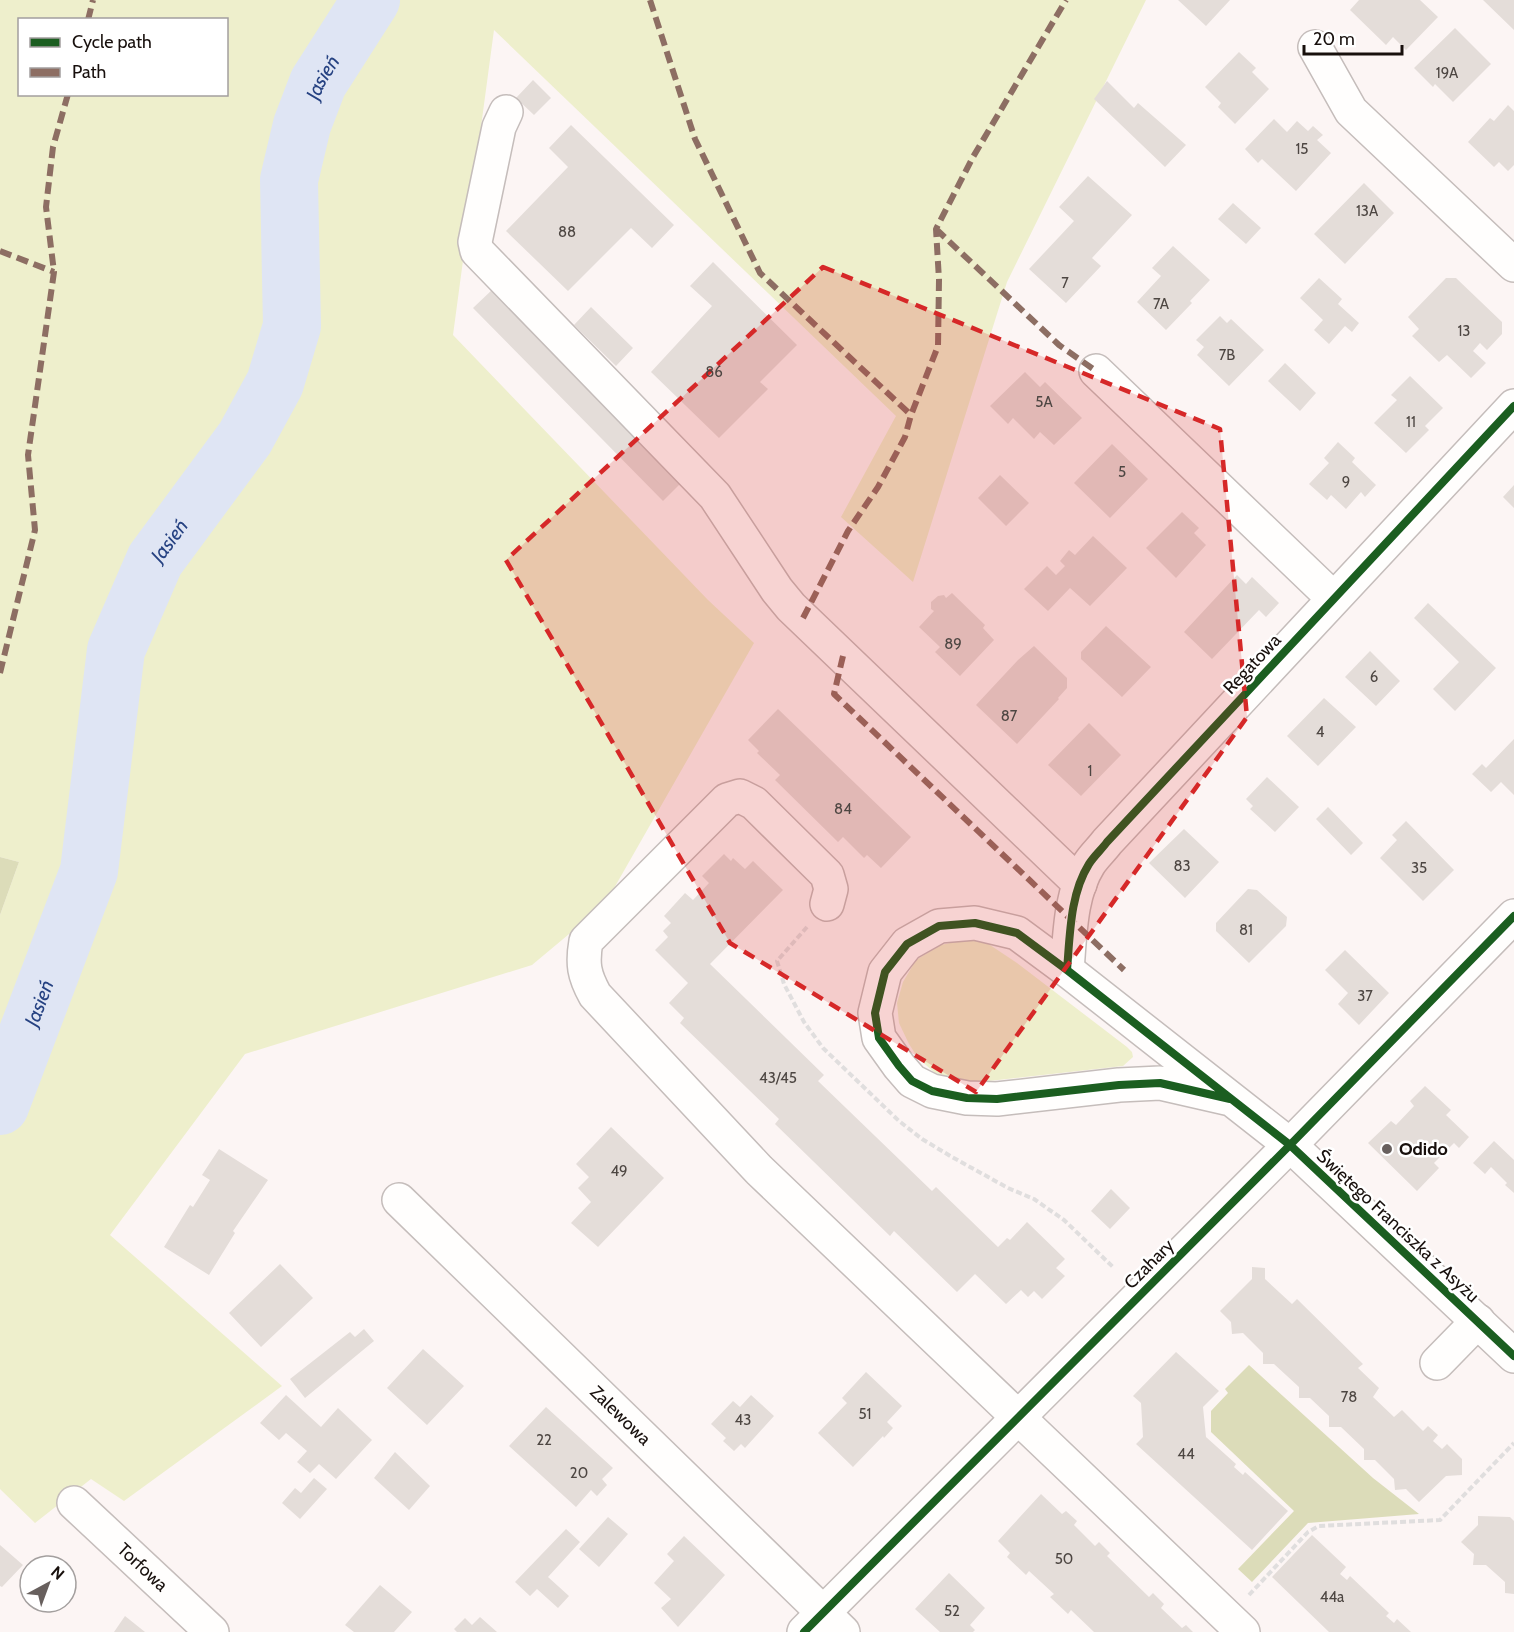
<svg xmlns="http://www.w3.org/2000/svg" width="1514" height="1632" viewBox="0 0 1514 1632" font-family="Cabin,sans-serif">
<rect width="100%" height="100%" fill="#fcf5f4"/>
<path fill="#eeefcc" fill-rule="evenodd" d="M0,0H1146L1007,282L913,582L841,517L896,416L494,30L453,335L708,600L754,643L605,904L532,965L245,1054L110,1235L282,1386L124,1501L91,1479L35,1523L0,1489V915L19,862L0,857ZM20,20H226V94H20Z
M967,939L987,943L1017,963L1127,1047L1132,1052L1133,1057L1123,1066L971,1083L935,1073L918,1058L909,1044L899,1023L897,1003L903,982L916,960L941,945Z"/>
<path fill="#dcdcb9" d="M0,857L19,862L0,915Z
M1249,1365L1373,1478L1419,1514L1308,1523L1252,1582L1238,1569L1294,1511L1211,1432V1411L1228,1393L1225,1389Z"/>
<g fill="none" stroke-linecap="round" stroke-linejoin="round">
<path stroke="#dfe5f4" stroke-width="58" id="s1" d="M0,1106L89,871L116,650L155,560L245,438L275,383L292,326L289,180L302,125L318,83L371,0"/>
</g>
<path fill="#e4ddd9" d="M1178,0H1230L1206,26Z
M1359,0H1420L1438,17L1406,50L1393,37L1386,45L1350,10Z
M1483,0H1514V30Z
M1455,28L1491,64L1453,102L1435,84L1433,87L1414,68Z
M1239,52L1256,68L1252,72L1269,89L1235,124L1218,107L1221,103L1205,87Z
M533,80L551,98L534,115L516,98Z
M1107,81L1134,108L1138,103L1186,145L1165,167L1094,99Z
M1508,105L1514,111V165L1508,171L1499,162L1494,167L1468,142L1490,118L1494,121Z
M1274,119L1287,132L1297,121L1308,131L1313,126L1323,135L1317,140L1331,153L1296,191L1262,159L1258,163L1245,149Z
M571,125L674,225L652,248L631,228L568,291L506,231L568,167L549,148Z
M1088,176L1132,215L1092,258L1101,266L1066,303L1029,269L1074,221L1059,207Z
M1364,183L1394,213L1345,264L1314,234Z
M1233,203L1261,228L1246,244L1218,219Z
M1173,246L1210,280L1190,301L1192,303L1166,330L1137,302L1161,276L1152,268Z
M713,262L797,345L760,382L768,389L719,438L651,372L712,306L690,286Z
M1319,278L1342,299L1338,304L1359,323L1352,332L1345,326L1329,344L1314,330L1323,320L1300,298Z
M1446,278H1456L1502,322V334L1487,350L1480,343L1473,351L1486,363L1471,378L1447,355L1439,362L1412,336L1419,329L1408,317Z
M494,288L684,480L663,501L473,308Z
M591,307L633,348L616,366L574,325Z
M1220,316L1227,323L1231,319L1264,350L1229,386L1197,355L1204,347L1196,340Z
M1285,363L1316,393L1300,411L1268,381Z
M1025,372L1040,387L1045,382L1082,418L1054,445L1040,432L1034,439L1013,418L1008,424L990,406Z
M1410,376L1443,408L1425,426L1429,430L1406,453L1374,423L1397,400L1391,395Z
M1338,442L1355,458L1352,462L1376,485L1365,497L1361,492L1346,509L1331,495L1327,500L1309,484L1329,463L1324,458Z
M1112,444L1148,479L1110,518L1074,483Z
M1000,475L1029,503L1006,526L978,498Z
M1514,485V508L1503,497Z
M1182,512L1199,528L1194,533L1206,545L1176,578L1146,548Z
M1093,536L1127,568L1090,606L1070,588L1048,611L1024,589L1047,566L1056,575L1065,566L1060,561L1069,550L1075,555Z
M1237,575L1246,584L1252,577L1279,603L1266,617L1259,610L1212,659L1184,632Z
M952,593L985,625L983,628L994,640L960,676L935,652L940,647L919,627L934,611L931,609V602L938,596L944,595L946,598Z
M1428,603L1496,668L1455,711L1433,689L1459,662L1414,618Z
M1106,626L1151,667L1122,697L1081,659V652Z
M1034,646L1067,678V688L1058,698L1059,699L1017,744L976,705L1018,660Z
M1370,651L1400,681L1376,706L1345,677Z
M1324,698L1356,727L1318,766L1287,736Z
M778,709L911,837L881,868L867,855L864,858L843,837L838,842L775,780L780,775L757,753L759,751L748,740Z
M1089,723L1121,755L1081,796L1048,765Z
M1514,739V795L1501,782L1491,792L1472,774L1482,764L1486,768Z
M1267,777L1299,807L1275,832L1250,809L1253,806L1246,799Z
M1328,807L1363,843L1351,855L1316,819Z
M1406,821L1454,870L1423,901L1380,858L1397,840L1392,835Z
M1184,829L1219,862L1185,898L1149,863Z
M724,854L731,861L733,858L745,869L753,861L783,890L710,964L824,1075L818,1081L932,1191L936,1187L998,1247L1007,1238L1010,1240L1027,1222L1065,1259L1056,1268L1065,1276L1042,1299L1034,1291L1028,1297L1021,1290L1006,1304L975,1274L957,1292L894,1231L890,1236L775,1124L779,1119L680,1023L684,1018L669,1003L688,983L655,950L668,937L663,931L671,923L664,916L685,893L693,900L709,883L702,876Z
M1248,889L1257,890L1287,917L1286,926L1249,963L1216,931V923Z
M1345,950L1389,993L1359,1025L1338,1004L1348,993L1325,970Z
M1425,1086L1451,1110L1446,1115L1469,1137L1459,1148L1454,1143L1434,1163L1439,1168L1417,1191L1368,1143L1391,1121L1396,1125L1414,1106L1410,1101Z
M611,1127L664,1178L598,1247L571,1223L591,1202L578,1188L589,1177L576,1164Z
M1494,1141L1514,1160V1193L1505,1185L1507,1183L1491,1167L1485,1174L1473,1163Z
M219,1149L268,1180L233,1231L235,1233L209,1275L164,1247L190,1205L193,1207L210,1180L202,1175Z
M1111,1189L1130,1208L1110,1229L1091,1211Z
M280,1264L313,1298L261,1347L229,1313Z
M1252,1267L1265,1268V1279L1292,1304L1297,1299L1363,1364L1358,1368L1379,1388L1373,1397L1394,1417L1402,1410L1423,1431L1428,1426L1438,1435L1433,1441L1442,1449L1447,1444L1462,1459V1475L1446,1476L1419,1502L1406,1489L1395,1490L1394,1479L1375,1460H1364V1449L1341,1427H1329V1416L1310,1398H1299V1387L1274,1364H1263V1353L1243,1333L1232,1334L1231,1322L1220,1311L1252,1279Z
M364,1329L374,1341L305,1398L290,1379L350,1332L355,1337Z
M423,1349L464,1386L427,1425L387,1388Z
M1176,1352L1219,1391L1203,1407L1206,1437L1236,1464L1234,1467L1243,1475L1245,1472L1288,1511L1252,1550L1136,1444L1143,1437L1141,1403L1133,1396Z
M866,1372L902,1406L887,1422L893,1428L884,1438L883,1436L853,1467L818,1433L847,1403L842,1398Z
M286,1395L321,1427L338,1408L372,1440L336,1479L319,1464L310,1473L297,1462L307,1451L286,1433L279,1440L260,1423Z
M751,1395L774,1416L745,1448L741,1444L734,1451L723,1441L726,1438L711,1424L733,1401L740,1407Z
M546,1407L613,1468L602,1479L607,1485L597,1496L591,1490L576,1507L509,1446Z
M395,1452L430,1486L409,1510L374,1478Z
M314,1478L327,1489L300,1519L282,1503L295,1488L301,1493Z
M1041,1494L1062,1514L1066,1511L1077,1521L1074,1525L1095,1546L1099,1542L1110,1553L1107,1556L1149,1597L1153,1593L1164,1604L1161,1608L1182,1628L1186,1625L1193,1632H1094L1071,1610L1068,1614L1050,1597L1054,1594L1029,1571L1026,1575L1007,1557L1010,1553L998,1541Z
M1478,1516L1510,1517L1514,1521V1594L1505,1593V1582L1486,1565H1473L1474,1554L1461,1542L1478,1525Z
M608,1517L628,1534L599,1567L579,1549Z
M566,1529L580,1542L548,1577L569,1596L558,1608L537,1589L530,1596L515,1582Z
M1312,1535L1346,1567L1340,1574L1347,1580L1350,1576L1389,1613L1386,1616L1394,1623L1397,1619L1411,1632H1329L1272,1577Z
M684,1536L725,1575L678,1627L661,1608L671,1599L654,1583L674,1561L667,1554Z
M0,1545L23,1565L2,1587L0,1586Z
M949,1573L985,1608L970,1625L975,1630L973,1632H940L915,1609Z
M380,1585L412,1612L394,1632H354L345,1625Z
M125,1616L145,1632H114Z
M480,1617L497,1632H457L454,1629L465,1618L472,1625Z"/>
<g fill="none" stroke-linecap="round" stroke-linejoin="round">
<defs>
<g id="minor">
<path d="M1315,47L1351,111L1514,265"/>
<path d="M506,112L499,127L475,242L477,251L715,496L777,590L791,607L1080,884"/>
<path d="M1096,371L1333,598"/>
<path d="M827,904L831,889L827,875L754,803L740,796L727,800L586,941C582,964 584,975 595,995L759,1170L1243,1632"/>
<path d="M1067,970C1070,935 1070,894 1089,864C1094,856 1102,849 1107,842L1514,406"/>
<path d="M1230,1099L1160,1083L1119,1085L997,1099L967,1098L932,1091L912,1081L899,1066L879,1038L875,1013L885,972L907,944L939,926L975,923L1017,933L1067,970L1290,1145L1514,1356"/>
<path id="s2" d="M399,1200L843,1632"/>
<path d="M1437,1363L1478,1321"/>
<path id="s3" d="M74,1503L212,1632"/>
<path d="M804,1632L1290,1145L1514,916"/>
</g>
</defs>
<use href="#minor" stroke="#c5bdbb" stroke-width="36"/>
<path stroke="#e0dede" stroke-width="4" stroke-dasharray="6 3" stroke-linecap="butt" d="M807,927L777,961L784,984L804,1022L823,1048L899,1121L922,1139L952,1157L1008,1188L1034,1199L1064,1220L1114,1268
M1249,1595L1308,1532L1319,1526L1440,1520L1514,1443"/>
<use href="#minor" stroke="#fffefd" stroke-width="33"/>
<path stroke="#8d6e63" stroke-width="6" stroke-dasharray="12 6" stroke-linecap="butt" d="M650,0L695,139L760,273L911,415
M88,20L93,0
M936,229L1059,345L1096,371
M0,251L54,272
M803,618L848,531L878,487L905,437L911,415L938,346L939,280L936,229L973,157L1066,0
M843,656L834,694L1124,970
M0,673L35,530L28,455L54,272L46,207L53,147L68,94"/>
<defs>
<path id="cycleway" d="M1067,970C1070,935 1070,894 1089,864C1094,856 1102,849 1107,842L1514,406
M1230,1099L1160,1083L1119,1085L997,1099L967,1098L932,1091L912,1081L899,1066L879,1038L875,1013L885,972L907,944L939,926L975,923L1017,933L1067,970L1290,1145L1514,1356
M804,1632L1290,1145L1514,916"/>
</defs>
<use href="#cycleway" stroke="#fff" stroke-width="11"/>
<use href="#cycleway" stroke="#1b5e20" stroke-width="8"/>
</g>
<path fill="#d62828" fill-opacity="0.2" stroke="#d62828" stroke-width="4.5" stroke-dasharray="12 8" stroke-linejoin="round" d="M823,267L1220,429L1247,717L976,1092L730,943L506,560Z"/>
<circle fill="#68605e" stroke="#fff" stroke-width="2" cx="1387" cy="1149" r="6"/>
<g text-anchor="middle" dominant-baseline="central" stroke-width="5" stroke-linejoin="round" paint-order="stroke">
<g font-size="15" fill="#4d4642">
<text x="1447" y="73">19A</text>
<text x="1302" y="149">15</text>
<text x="1367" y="211">13A</text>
<text x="567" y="232">88</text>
<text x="1065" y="283">7</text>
<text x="1161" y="304">7A</text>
<text x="1464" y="331">13</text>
<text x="1227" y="355">7B</text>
<text x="714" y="372">86</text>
<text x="1044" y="402">5A</text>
<text x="1411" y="422">11</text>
<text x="1122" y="472">5</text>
<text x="1346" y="482">9</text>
<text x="953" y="644">89</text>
<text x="1374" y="677">6</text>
<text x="1009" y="716">87</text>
<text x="1320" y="732">4</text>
<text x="1090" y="771">1</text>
<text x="843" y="809">84</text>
<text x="1182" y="866">83</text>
<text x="1419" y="868">35</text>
<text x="1246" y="930">81</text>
<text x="1365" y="996">37</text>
<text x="778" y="1078">43/45</text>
<text x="619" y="1171">49</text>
<text x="1349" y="1397">78</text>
<text x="865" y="1414">51</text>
<text x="743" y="1420">43</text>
<text x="544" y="1440">22</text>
<text x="1186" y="1454">44</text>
<text x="579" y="1473">20</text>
<text x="1064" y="1559">50</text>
<text x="1332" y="1597">44a</text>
<text x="952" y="1611">52</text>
</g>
<g font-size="18" fill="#18100d" stroke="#fff">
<text transform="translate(1252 664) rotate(-47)">Regatowa</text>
<text transform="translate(1398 1226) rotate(43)">Świętego Franciszka z Asyżu</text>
<text transform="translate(1149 1264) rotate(-45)">Czahary</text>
<text stroke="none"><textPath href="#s2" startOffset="309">Zalewowa</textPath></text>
<text stroke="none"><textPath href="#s3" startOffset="94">Torfowa</textPath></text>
</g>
<g font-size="18" font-weight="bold" fill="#18100d" stroke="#fff" text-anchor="start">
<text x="1399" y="1149">Odido</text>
</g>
<g font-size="20" font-style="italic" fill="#264282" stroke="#fff">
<text stroke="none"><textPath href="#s1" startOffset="1100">Jasień</textPath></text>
<text stroke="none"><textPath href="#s1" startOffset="596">Jasień</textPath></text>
<text stroke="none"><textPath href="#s1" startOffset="110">Jasień</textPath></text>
</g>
</g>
<rect x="18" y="18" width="210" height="78" fill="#ffffff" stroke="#a39f9e" stroke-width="1.5"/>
<rect x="30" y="38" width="30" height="9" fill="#1b5e20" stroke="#a39f9e" stroke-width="1.5"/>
<text x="72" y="48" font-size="18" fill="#18100d">Cycle path</text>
<rect x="30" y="68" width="30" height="9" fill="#8d6e63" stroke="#a39f9e" stroke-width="1.5"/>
<text x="72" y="78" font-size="18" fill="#18100d">Path</text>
<g transform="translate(48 1584) rotate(41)"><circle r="28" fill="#ffffff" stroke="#a39f9e" stroke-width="1.5"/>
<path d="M0-4.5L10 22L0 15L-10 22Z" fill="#68605e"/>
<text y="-9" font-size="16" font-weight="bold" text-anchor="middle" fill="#18100d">N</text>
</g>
<path d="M1304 45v9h98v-9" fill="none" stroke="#18100d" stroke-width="3"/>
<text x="1313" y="45" font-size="18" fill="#18100d" stroke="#ffffff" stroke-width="4.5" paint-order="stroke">20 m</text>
</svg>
